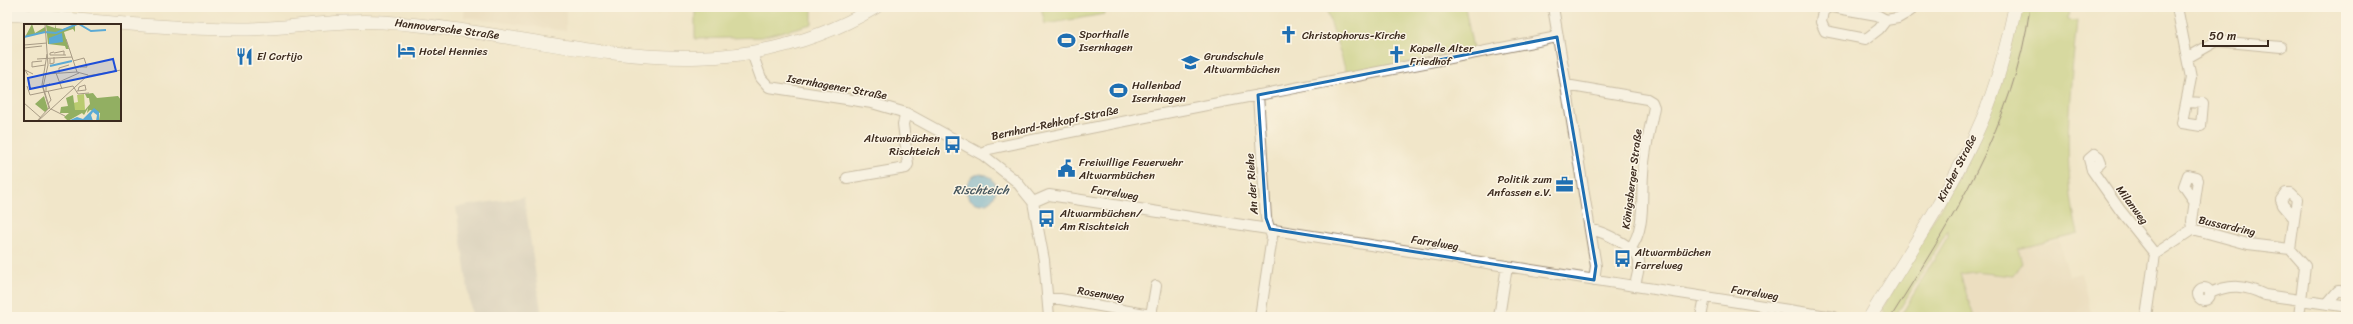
<svg xmlns="http://www.w3.org/2000/svg" width="2353" height="324" viewBox="0 0 2353 324" font-family="Sriracha,sans-serif">
<rect width="100%" height="100%" fill="#fcf5e5"/>
<filter id="ink" filterUnits="userSpaceOnUse"><feTurbulence type="fractalNoise" baseFrequency=".025" numOctaves="2"/><feDisplacementMap in="SourceGraphic" scale="8" xChannelSelector="R" yChannelSelector="G"/><feConvolveMatrix kernelMatrix="1 2 1 2 8 2 1 2 1" color-interpolation-filters="sRGB"/></filter>
<filter id="wash" filterUnits="userSpaceOnUse"><feTurbulence type="fractalNoise" baseFrequency=".012" numOctaves="4" result="noise"/><feDisplacementMap in="SourceGraphic" scale="16" xChannelSelector="R" yChannelSelector="G"/><feGaussianBlur stdDeviation="0.9" result="paint"/><feColorMatrix in="noise" values="0 0 0 0 0 0 0 0 0 0 0 0 0 0 0 0 0 1.4 0 .05"/><feComposite in="paint" operator="in"/></filter>
<g filter="url(#wash)">
<rect width="100%" height="100%" fill="#f1e6c9"/>
<path fill="#e6d6b7" d="M465,7H566V31L464,17Z
M2059,241L2069,276L2081,273L2092,317H1974L1960,274L1973,272L2018,249L2043,242L2044,245Z"/>
<path fill="#c9c3b8" d="M524,197L542,317H472L456,207Z"/>
<path fill="#b9cb6f" stroke="#7a7a46" d="M695,7H812V24L761,37L695,39Z
M1041,7H1104L1105,14L1045,24Z
M1326,7H1465L1473,49L1347,75Z
M2019,7H2069L2068,20L2077,21C2070,91 2061,164 2078,234L2018,249L2022,262L2013,276L1973,272L1960,274L1974,317H1900L1948,236V230L1895,317H1882L1885,312L1882,309L1970,156Z"/>
<path fill="#5baad5" stroke="#4b6a7a" d="M966 189a15 15 0 1 1 30 0a15 15 0 1 1-30 0Z"/>
</g>
<g filter="url(#ink)">
<g fill="none" stroke-linecap="round" stroke-linejoin="round">
<defs>
<path id="minor" d="M1553,7L1596,266L1594,280
M1829,7L1823,11L1821,22L1825,31L1866,39L1879,29L1886,20
M1832,7L1877,15L1886,20L1898,18L1910,11L1913,7
M2177,7L2191,78L2182,123L2201,126L2203,103L2187,102
M752,53L761,78L769,87L872,103L906,113L983,155L1016,181L1033,202L1044,260L1049,317
M2187,58L2217,41L2281,47
M1566,85L1647,99L1652,102L1654,107C1650,129 1644,152 1643,174C1641,199 1646,228 1630,249
M1258,95L1266,218L1272,237L1260,317
M983,155L989,149C1178,109 1368,75 1557,37
M2092,170L2089,159L2095,154L2099,157L2101,162L2092,170L2120,210L2155,254
M847,178L906,168L908,164L903,124L906,113
M1033,202L1049,195L1834,317
M1590,229C1603,232 1636,246 1639,261C1640,268 1636,279 1635,286
M2193,229L2192,221L2198,180L2196,177L2188,175L2184,186L2195,202
M2290,249L2297,199L2291,193H2286L2281,200L2283,205L2294,218
M2198 294a6 6 0 1 1 12 0a6 6 0 1 1-12 0Z
M2210,293C2230,284 2245,285 2265,295L2342,306L2346,305
M1048,299H1060L1151,315V317
M2327,304L2338,291L2346,292
M1151,315L1156,286
M782,317H784
M1499,317L1507,266
M1701,317L1705,297
M2146,317L2155,254L2193,229L2248,244L2290,249L2305,266L2299,317"/>
<path id="major" d="M7,14C85,20 163,29 241,29C289,29 336,19 383,22C555,32 712,105 876,7
M1870,317C1909,252 1953,189 1983,118C1998,83 2007,45 2015,7"/>
</defs>
<use href="#minor" stroke="#968874" stroke-width="12"/>
<use href="#major" stroke="#968874" stroke-width="14"/>
<use href="#minor" stroke="#fff" stroke-width="10"/>
<use href="#major" stroke="#fff" stroke-width="13"/>
<path stroke="#3b2a1e" stroke-width="1" d="M1891,317C1952,219 2015,123 2030,7"/>
</g>
</g>
<path d="M0 0H2353V324H0ZM1557,37L1596,266L1594,280L1270,229L1266,218L1258,95Z" fill="#f1e6c9" fill-opacity=".55" fill-rule="evenodd"/>
<path fill="none" stroke="#1f6fb2" stroke-width="3" stroke-linejoin="round" d="M1557,37L1596,266L1594,280L1270,229L1266,218L1258,95Z"/>
<defs>
<symbol id="church-bare" viewBox="-9 -9 18 18"><path d="M-1.2-6h2.4v3.5h3.3v2.4h-3.3V6h-2.4V-.1h-3.3v-2.4h3.3Z" fill="#1f6fb2" stroke="#fcf5e5" stroke-width="2.5" paint-order="stroke"/></symbol>
<symbol id="stadium-bare" viewBox="-9 -9 18 18"><path d="M0-5a6.5 5 0 1 0 0 10a6.5 5 0 1 0 0-10ZM-3.5-1.8h7v3.6h-7Z" fill="#1f6fb2" stroke="#fcf5e5" stroke-width="2.5" paint-order="stroke"/></symbol>
<symbol id="hotel-bare" viewBox="-9 -9 18 18"><path d="M-6-4.5h1.5V1H6V5H4.5V3h-9V5H-6ZM-4 0a1.8 1.8 0 1 1 3.6 0ZM.5 0V-2.5h3Q6-2.5 6 0Z" fill="#1f6fb2" stroke="#fcf5e5" stroke-width="2.5" paint-order="stroke"/></symbol>
<symbol id="restaurant-bare" viewBox="-9 -9 18 18"><path d="M-5-6h1v4h1v-4h1v4h1v-4h1v5L-1.5 .5V6h-2V.5L-5-1ZM5-6V6H3V1.5H1.5Q1.5-4 5-6Z" fill="#1f6fb2" stroke="#fcf5e5" stroke-width="2.5" paint-order="stroke"/></symbol>
<symbol id="school-bare" viewBox="-9 -9 18 18"><path d="M0-5L7-2L0 1L-7-2ZM-4 1L0 2.5L4 1V4Q0 6-4 4Z" fill="#1f6fb2" stroke="#fcf5e5" stroke-width="2.5" paint-order="stroke"/></symbol>
<symbol id="bus-bare" viewBox="-9 -9 18 18"><path d="M-5-6H5V4H4V6H2V4H-2V6H-4V4H-5ZM-3.5-4V0h7V-4ZM-3.5 1.2v1.5H-2V1.2ZM2 1.2v1.5H3.5V1.2Z" fill="#1f6fb2" stroke="#fcf5e5" stroke-width="2.5" paint-order="stroke"/></symbol>
<symbol id="civic-bare" viewBox="-9 -9 18 18"><path d="M-.6-6.5H3V-4.5H.6V-3L4-1V1h2V6H-6V1h2V-1L-.6-3ZM-1.2 2.5V6h2.4V2.5Z" fill="#1f6fb2" stroke="#fcf5e5" stroke-width="2.5" paint-order="stroke"/></symbol>
<symbol id="office-bare" viewBox="-9 -9 18 18"><path d="M-6-3h4V-5.5h4V-3h4V5H-6ZM-1-4.5V-3h2v-1.5ZM-6 0V1H6V0Z" fill="#1f6fb2" stroke="#fcf5e5" stroke-width="2.5" paint-order="stroke"/></symbol>
</defs>
<g fill-rule="evenodd">
<use href="#church-bare" x="1276" y="22" width="25" height="25"/>
<use href="#stadium-bare" x="1054" y="28" width="25" height="25"/>
<use href="#hotel-bare" x="394" y="38" width="25" height="25"/>
<use href="#church-bare" x="1384" y="42" width="25" height="25"/>
<use href="#restaurant-bare" x="232" y="44" width="25" height="25"/>
<use href="#school-bare" x="1178" y="50" width="25" height="25"/>
<use href="#stadium-bare" x="1106" y="78" width="25" height="25"/>
<use href="#bus-bare" x="940" y="132" width="25" height="25"/>
<use href="#civic-bare" x="1054" y="156" width="25" height="25"/>
<use href="#office-bare" x="1552" y="172" width="25" height="25"/>
<use href="#bus-bare" x="1034" y="206" width="25" height="25"/>
<use href="#bus-bare" x="1610" y="246" width="25" height="25"/>
</g>
<g text-anchor="middle" dominant-baseline="central" stroke-width="3" stroke-linejoin="round" paint-order="stroke">
<g font-size="11" fill="#3b2a1e" stroke="#fcf5e5">
<text transform="translate(447 29) rotate(7)">Hannoversche Straße</text>
<text transform="translate(837 87) rotate(10)">Isernhagener Straße</text>
<text transform="translate(1055 123) rotate(-12)">Bernhard-Rehkopf-Straße</text>
<text transform="translate(1957 168) rotate(-63)">Kircher Straße</text>
<text transform="translate(1632 179) rotate(-83)">Königsberger Straße</text>
<text transform="translate(1252 184) rotate(-94)">An der Riehe</text>
<text transform="translate(1115 193) rotate(9)">Farrelweg</text>
<text transform="translate(2132 205) rotate(53)">Milanweg</text>
<text transform="translate(2227 226) rotate(13)">Bussardring</text>
<text transform="translate(1435 243) rotate(9)">Farrelweg</text>
<text transform="translate(1755 293) rotate(9)">Farrelweg</text>
<text transform="translate(1101 294) rotate(9)">Rosenweg</text>
</g>
<g font-size="11" fill="#3b2a1e" stroke="#fcf5e5" text-anchor="start">
<text x="1079" y="34">Sporthalle<tspan x="1079" dy="13">Isernhagen</tspan></text>
<text x="1302" y="35">Christophorus-Kirche</text>
<text x="1410" y="48">Kapelle Alter<tspan x="1410" dy="13">Friedhof</tspan></text>
<text x="419" y="51">Hotel Hennies</text>
<text x="257" y="56">El Cortijo</text>
<text x="1204" y="56">Grundschule<tspan x="1204" dy="13">Altwarmbüchen</tspan></text>
<text x="1132" y="85">Hallenbad<tspan x="1132" dy="13">Isernhagen</tspan></text>
<text x="940" y="138" text-anchor="end">Altwarmbüchen<tspan x="940" dy="13">Rischteich</tspan></text>
<text x="1079" y="162">Freiwillige Feuerwehr<tspan x="1079" dy="13">Altwarmbüchen</tspan></text>
<text x="1552" y="179" text-anchor="end">Politik zum<tspan x="1552" dy="13">Anfassen e.V.</tspan></text>
<text x="1060" y="213">Altwarmbüchen/<tspan x="1060" dy="13">Am Rischteich</tspan></text>
<text x="1635" y="252">Altwarmbüchen<tspan x="1635" dy="13">Farrelweg</tspan></text>
</g>
<g font-size="12" font-style="italic" fill="#46575e" stroke="#fcf5e5">
<text x="981" y="190">Rischteich</text>
</g>
</g>
<g transform="translate(24 24)">
<rect width="97" height="97" fill="#f1e6c9"/>
<path d="M60,70L61,86H50L49,79L54,78L53,71Z" fill="#b9cb6f"/>
<path d="M8,0L11,9L21,3L22,8L1,13ZM32,0V4L39,5L51,1V8L49,5L40,8L45,25H42L41,22L24,20L22,1L31,4ZM69,69L73,74L94,72L97,76V97H75L76,89L66,86L63,89L64,84L60,91L58,89L44,97L40,93L45,89H36L37,83L44,82L42,74L49,71L51,86H61L66,80L65,74H63L61,70ZM20,72L24,85L21,88L11,80Z" fill="#92af62"/>
<path d="M38,9L39,18L25,20V14ZM70,84L75,88V97H72L73,91L69,88L67,91L69,97H44L53,93L59,95Z" fill="#5baad5"/>
<path fill="none" stroke="#5baad5" stroke-width="2" d="M55,0L67,7L82,6M0,13L21,8L32,9L53,0M26,42L48,37"/>
<path fill="none" stroke="#a89b85" stroke-width="1" d="M21,0L24,41L19,63L26,85M42,15L53,48L64,51M0,21L23,19M0,24L18,22M30,28L26,29V31H42M30,29L40,27V31M13,35L48,33M26,35V40L30,39V33M18,37L8,38V43L21,41M49,37L60,34L63,43H56M32,49L38,65M35,49V44L45,41M22,50L53,48M4,51L1,46L9,50M35,58L55,49M3,62L6,71L49,62L54,70L65,69M24,67L27,76L24,80M53,67L62,66L61,61L55,63L54,67M22,68V61L26,60L23,61M0,79L17,94M27,85L41,92M13,97L25,84L18,61L23,30M14,97L63,52L97,46"/>
<path fill="#1d4ed8" fill-opacity="0.15" stroke="#1d4ed8" stroke-width="2" d="M89,35L92,47L6,65L4,54Z"/>
<rect width="97" height="97" fill="none" stroke="#3b2a1e" stroke-width="2"/>
</g>
<rect width="2353" height="324" fill="none" stroke="#fcf5e5" stroke-width="24"/>
<path d="M2203 40v6h65v-6" fill="none" stroke="#3b2a1e" stroke-width="2"/>
<text x="2209" y="40" font-size="12" fill="#3b2a1e" stroke="#fcf5e5" stroke-width="3" paint-order="stroke">50 m</text>
</svg>
